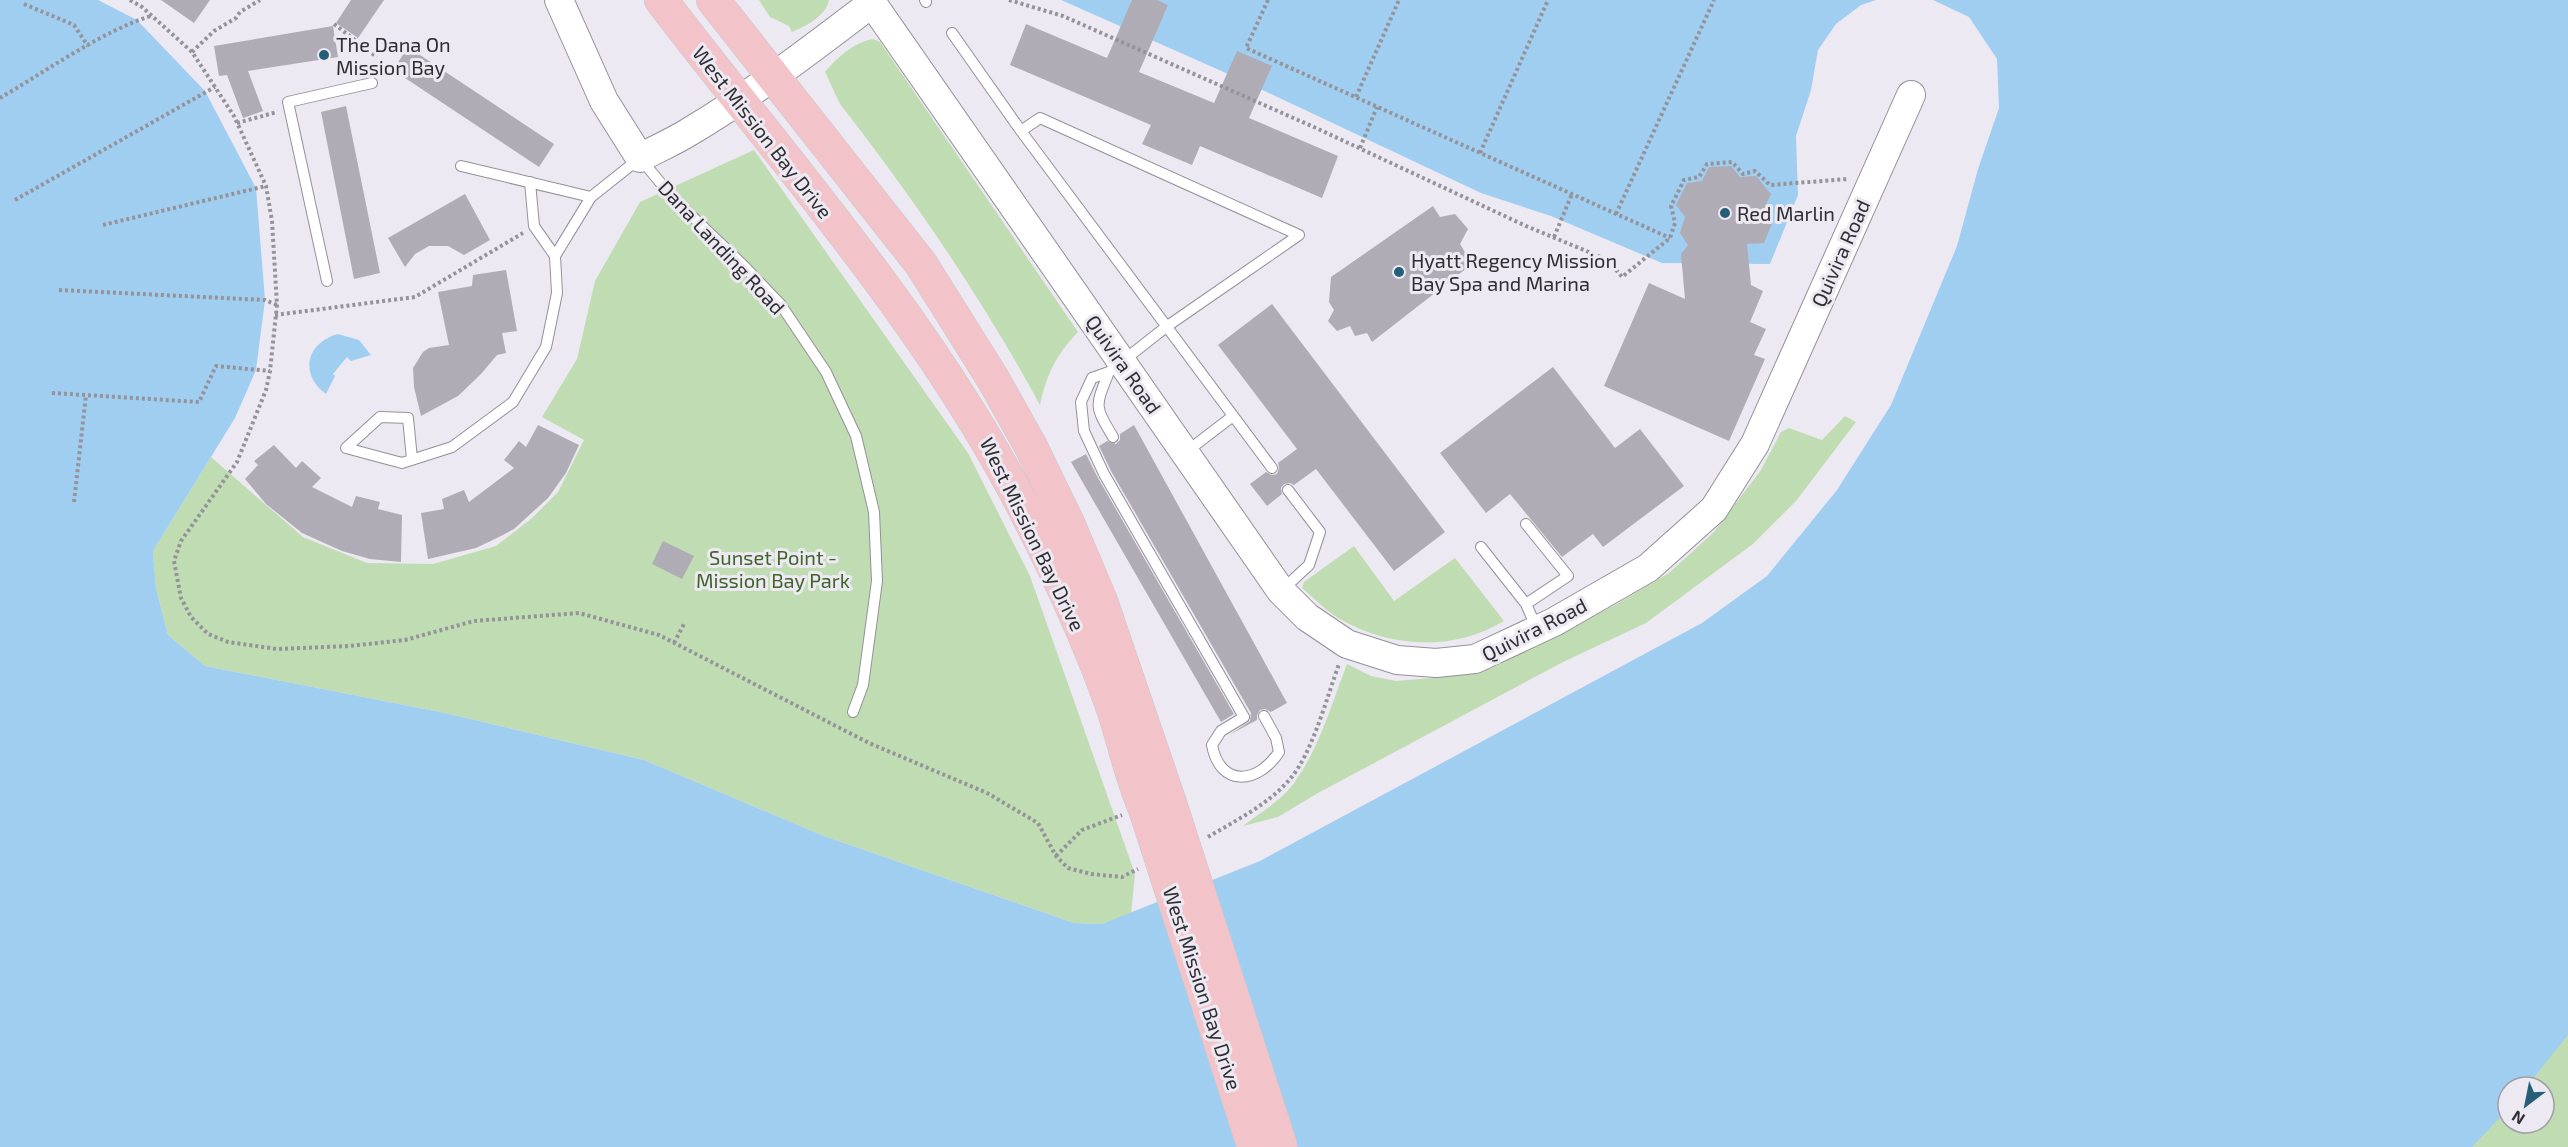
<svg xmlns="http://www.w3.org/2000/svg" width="2568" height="1147" viewBox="0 0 2568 1147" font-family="'Exo 2',sans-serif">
<rect width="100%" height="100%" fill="#ede9f3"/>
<path fill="#c0dcb2" d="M759,0H829C826,16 806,26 792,32L789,26L770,17Z
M873,39L880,42L1078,332C1056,355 1047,373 1040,405C982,298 914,199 840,104L825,72C837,58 854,42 873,39Z
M754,150L968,453L1030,576L1135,874L1131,914L1102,924L1074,923L824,836L644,760L445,713L205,666L168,635L156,588L153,551L211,457L303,537L367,563L433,564L496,546L532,518L558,492L584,440L542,417L577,359L595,281L640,202Z
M1845,416L1856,422L1796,501L1753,544L1646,623L1563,662L1318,793L1278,817L1243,826C1261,812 1284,799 1296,780C1320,746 1332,703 1347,664L1371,676L1396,681L1444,677L1492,668L1615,605L1669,573L1714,532L1761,470L1781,432L1789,428L1822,440Z
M1354,546L1394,601L1455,558L1504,621C1453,652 1389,648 1338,618C1325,610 1314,598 1302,588L1304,582Z
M2568,1018V1147H2470L2508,1097V1123H2544V1087H2515Z"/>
<path fill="#a0cef1" d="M0,0H98L137,20L205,91L256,188L265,300L256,370L235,418L153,551L156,588L168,635L205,666L445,713L644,760L824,836L1074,923L1102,924L1260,861L1702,623L1767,576L1837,490L1891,405L1957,246L1978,169L1999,108L1997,59L1969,17L1933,0H2568V1035L2526,1087H2508V1109L2472,1147H0Z
M1061,0H1876L1861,5L1836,24L1818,50L1811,90L1796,136L1798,195L1770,264L1662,263L1551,216L1481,193L1235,77Z
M338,334L359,340L371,355L351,361L347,357L333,374L335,376L326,394C299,374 306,343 338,334Z"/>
<path fill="#afacb5" d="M161,0H210L194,23Z
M351,0H384L358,38L336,23Z
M1132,0H1157L1168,5L1139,72L1214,103L1237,51L1272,66L1249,118L1338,156L1322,198L1200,146L1192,165L1142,144L1151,125L1010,65L1026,24L1107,58Z
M333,26L338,57L248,71L263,111L243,118L227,75L219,76L214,46Z
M408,47L554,144L539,167L393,70Z
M346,106L380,273L354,279L321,112Z
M1731,166L1740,177L1756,176L1771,194L1764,209L1773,221L1764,243L1747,244L1751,285L1763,291L1750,322L1766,329L1754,355L1765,359L1729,441L1604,386L1649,283L1685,299L1681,254L1688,245L1680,233L1685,217L1676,205L1687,183L1702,181L1709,167Z
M465,194L490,240L464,255L448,246H429L415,254L405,267L388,238Z
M1433,206L1440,217L1455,214L1468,229L1460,244L1466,254L1463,260L1467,268L1372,342L1367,333L1355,336L1350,326L1337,331L1328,321L1334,310L1329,302L1331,277Z
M506,270L517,331L502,333L506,353L497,355L481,374L458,396L421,416L414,387L413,368L423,352L429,348L449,345L438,292L472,286L473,275Z
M1272,304L1445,532L1394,571L1316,469L1294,485L1290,483L1284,484L1281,488L1282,494L1267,506L1250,484L1266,472L1272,475L1277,474L1279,468L1278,463L1297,449L1218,345Z
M1553,367L1615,448L1640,429L1684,486L1603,547L1593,534L1562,557L1510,494L1486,513L1440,453Z
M538,425L579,445L566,473L548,498L514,529L501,536L476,548L428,559L421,513L444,509L442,499L464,490L469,502L514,468L504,460L519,441L526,447Z
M1134,425L1287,703L1271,712L1265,709L1260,710L1257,715V720L1229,735L1250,721L1251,713L1111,471L1099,446L1107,441L1116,444L1120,440V434Z
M274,445L296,468L302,461L321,478L312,487L352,507L356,496L380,502L378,509L402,515L401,562L370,559L342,551L302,533L266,504L245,479L258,465L254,461Z
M1086,454L1098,478L1234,714L1221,722L1071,462Z
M663,541L694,556L682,579L652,564Z"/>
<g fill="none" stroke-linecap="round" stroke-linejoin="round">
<defs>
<path id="service" d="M925,0L926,2
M952,33L1021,131
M461,166L591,197
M530,182L534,226L555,256
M327,281L288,102L372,83
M1109,372C1095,407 1094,405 1113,437
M1186,452L1233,416
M412,459L408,418L380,417L346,448L402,463L452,447L513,402L546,347L557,293L555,256L591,197L640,158L673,198L743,265L781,305L826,372L856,436L874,512L877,581L863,685L853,712
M1526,524L1568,576L1526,604
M1481,547L1526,604L1537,629
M1281,591L1309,565L1320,532L1288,490
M1264,716L1276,738L1279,752C1258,784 1220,788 1212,745L1221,731L1244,717L1104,474L1084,431L1081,402L1092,378L1109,372L1166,327L1299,235L1040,118L1021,131L1272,468"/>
<path id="tertiary" d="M559,0L604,101L640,158C656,149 673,142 689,132C753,94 813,48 872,3
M870,0L1281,591L1307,617L1347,644L1397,660L1436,663L1475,659L1554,622L1648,568L1714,509L1755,444L1911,95"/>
<path id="primary" d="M661,0C783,160 920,313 1015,491C1052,561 1087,634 1113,709C1124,742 1131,777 1145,809
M713,0L921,264L993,379L1030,445L1068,523L1101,601L1169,800"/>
</defs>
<use href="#service" stroke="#939098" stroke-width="12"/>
<use href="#tertiary" stroke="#939098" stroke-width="30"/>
<use href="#primary" stroke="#c9c8c9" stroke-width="34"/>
<path stroke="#95939a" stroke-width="4" stroke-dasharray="3 3" stroke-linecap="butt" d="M130,0L142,7L192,52L234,116L266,186L272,221L277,305L270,371L266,390L237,462L181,541L174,561L181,598L191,617L208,634L228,642L277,649L349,646L405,640L474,621L579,613L659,635L869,743L987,793L1038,823L1056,856L1068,868L1091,874L1122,877L1138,869
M1009,0L1063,16L1316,128L1526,226L1608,260L1622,277L1670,238L1675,223L1671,206L1684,180L1699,177L1707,164L1732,162L1743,174L1755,171L1770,185L1848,179
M1268,0L1246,48L1670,238
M24,4L74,25L88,46
M334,24L377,57
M192,52L214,31L236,18L240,12L260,0
M1356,97L1399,0
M0,98C43,73 104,30 151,16
M237,123L277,112
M1360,148L1377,107
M1480,153L1548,0
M15,200L215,87
M1616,214L1714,0
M103,225L266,186
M1554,237L1572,194
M59,290L265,300L277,305
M275,315L415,297L523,233
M52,393L199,402L216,366L270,371
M74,502L86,395
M674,643L684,624
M1208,837C1236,820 1268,805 1290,779C1312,754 1327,697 1339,664
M1056,856L1082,830L1122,815"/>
<use href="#service" stroke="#fff" stroke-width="10"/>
<use href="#tertiary" stroke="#fff" stroke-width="28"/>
<use href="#primary" stroke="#f2c4c9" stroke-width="33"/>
<defs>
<path id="primary-bridge" d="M1169,800L1281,1147
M1145,809L1254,1147"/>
</defs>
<use href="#primary-bridge" stroke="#c9c8c9" stroke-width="34" stroke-linecap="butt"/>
<use href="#primary-bridge" stroke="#f2c4c9" stroke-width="33"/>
</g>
<g fill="#265e78" stroke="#ede9f3" stroke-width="2">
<circle cx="324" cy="55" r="6"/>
<circle cx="1725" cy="213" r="6"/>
<circle cx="1399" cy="272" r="6"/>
</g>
<g text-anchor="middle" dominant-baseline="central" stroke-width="6" stroke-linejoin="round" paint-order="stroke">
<g font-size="20" fill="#2e2d30" stroke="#ede9f3" text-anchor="start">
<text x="336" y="44">The Dana On<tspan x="336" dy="23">Mission Bay</tspan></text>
<text x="1737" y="213">Red Marlin</text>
<text x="1411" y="260">Hyatt Regency Mission<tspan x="1411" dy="23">Bay Spa and Marina</tspan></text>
</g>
<g font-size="20" fill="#2e2d30" stroke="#ede9f3">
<text transform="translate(763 132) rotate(52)">West Mission Bay Drive</text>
<text transform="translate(722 247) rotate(47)">Dana Landing Road</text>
<text transform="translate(1840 253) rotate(-66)">Quivira Road</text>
<text transform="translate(1124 364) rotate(55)">Quivira Road</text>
<text transform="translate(1033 534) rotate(64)">West Mission Bay Drive</text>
<text transform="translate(1534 629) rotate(-27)">Quivira Road</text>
<text transform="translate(1203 988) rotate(72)">West Mission Bay Drive</text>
</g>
<g font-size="20" fill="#3f6427" stroke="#ede9f3">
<text x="773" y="557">Sunset Point -<tspan x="773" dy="23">Mission Bay Park</tspan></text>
</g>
</g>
<g transform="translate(2526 1105) rotate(212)"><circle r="28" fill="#ede9f3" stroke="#a19ea5" stroke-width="1.5"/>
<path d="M0-4.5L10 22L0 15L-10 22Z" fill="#265e78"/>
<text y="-9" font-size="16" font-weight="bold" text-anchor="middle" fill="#2e2d30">N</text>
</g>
</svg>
